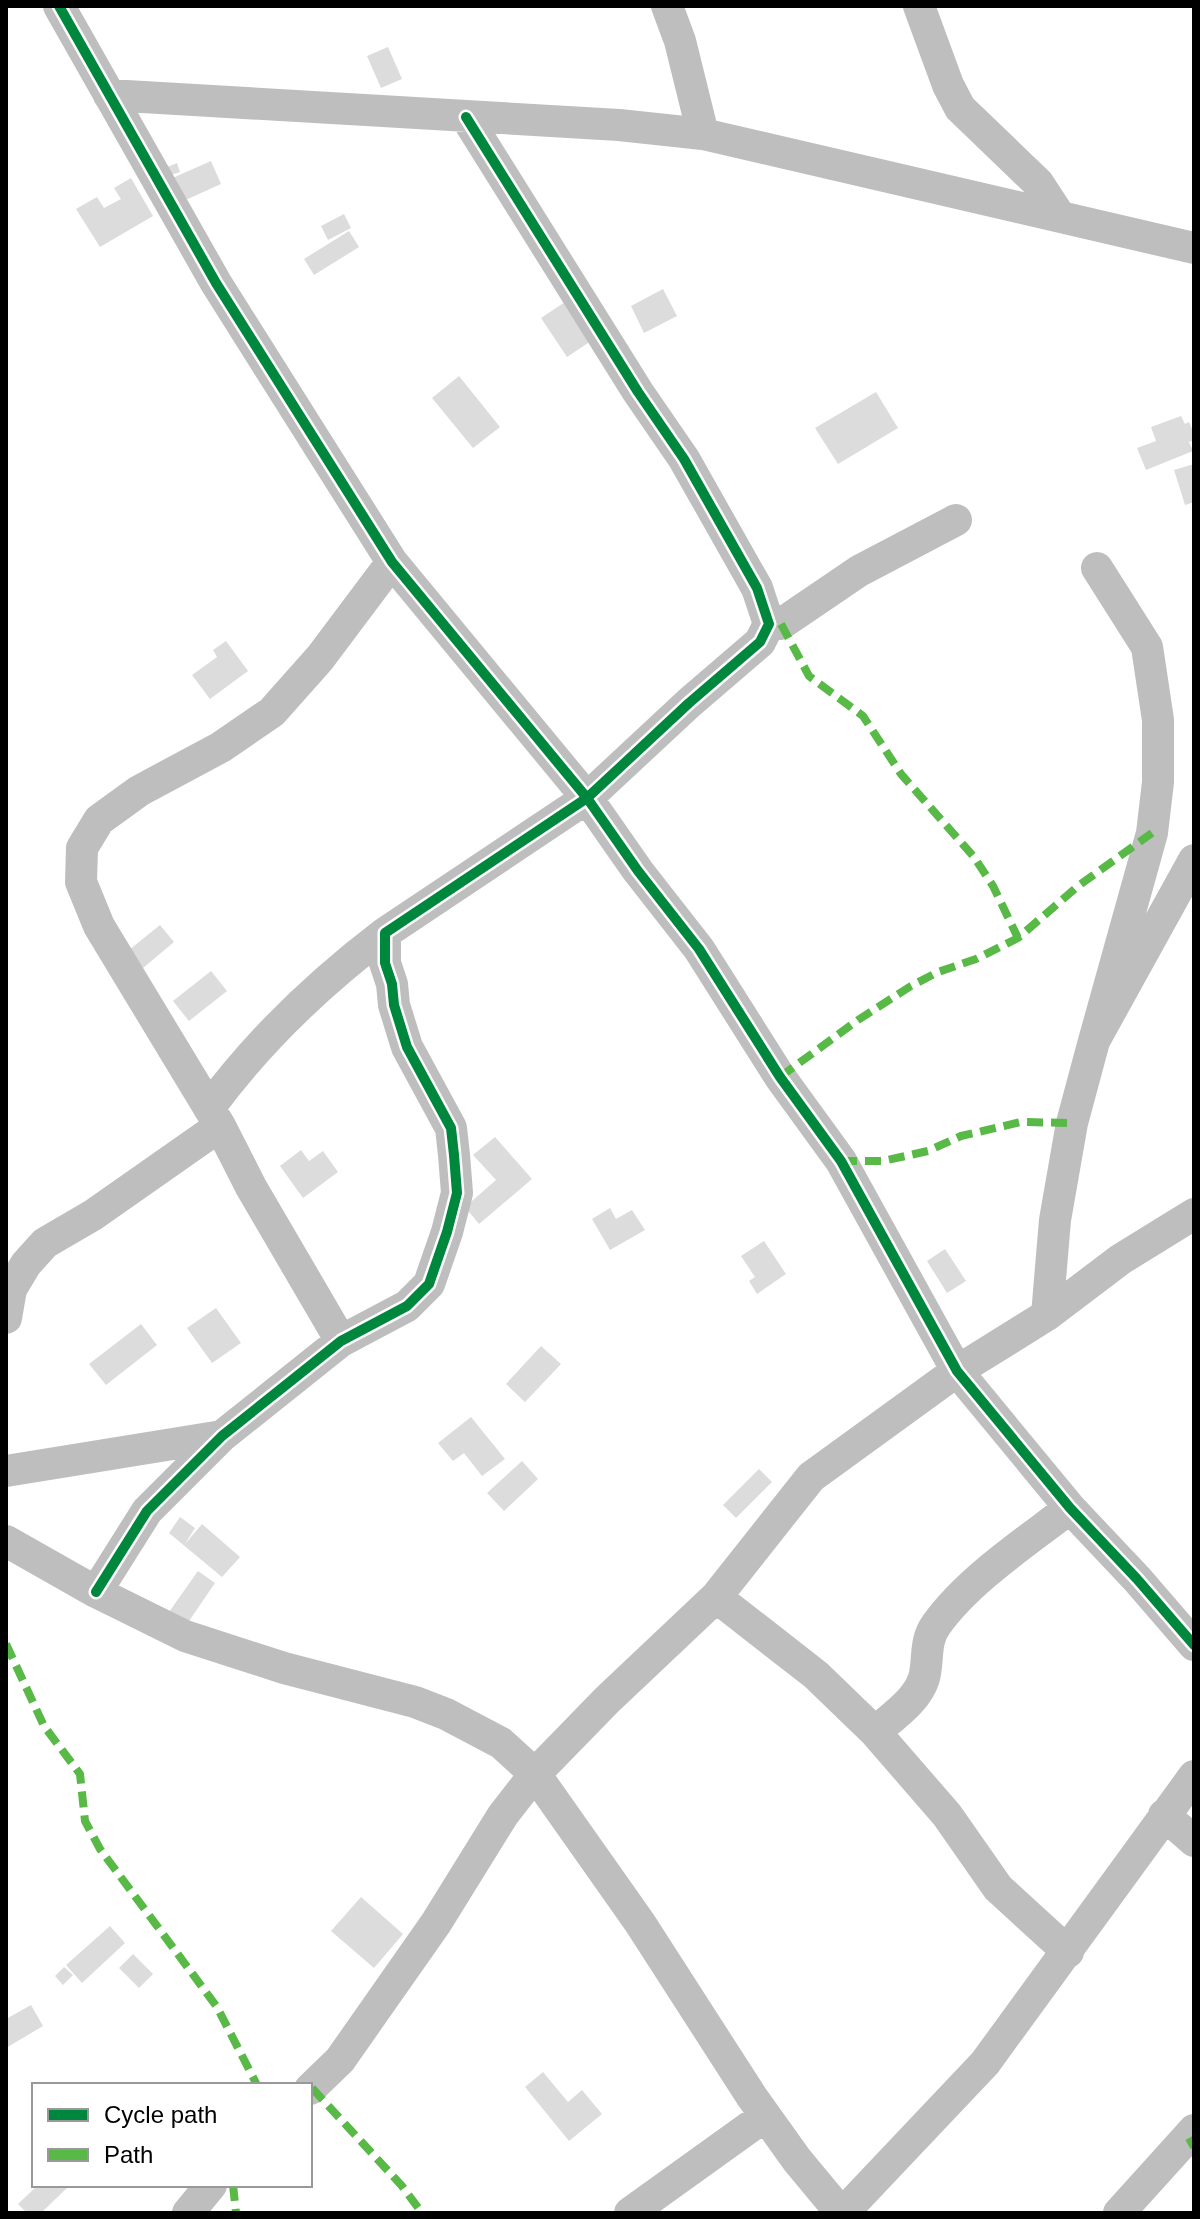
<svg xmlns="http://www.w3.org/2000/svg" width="1200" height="2219" viewBox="0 0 1200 2219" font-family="Arial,sans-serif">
<rect width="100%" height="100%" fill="#fff"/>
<path fill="#dcdcdc" d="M388,47L402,79L381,88L367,56Z
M211,161L221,184L179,203L168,180Z
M177,163L180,172L168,176L165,168Z
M131,178L153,216L100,247L76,209L97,197L104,208L121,199L114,188Z
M344,214L351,228L328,240L321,226Z
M349,231L359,247L314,275L304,259Z
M663,289L677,316L644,333L631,306Z
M565,302L591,341L567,357L541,318Z
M459,376L500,427L473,448L432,398Z
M876,392L898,428L838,464L815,428Z
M1181,416L1185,424L1189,422L1194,434V440L1189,442L1193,451L1146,470L1137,448L1156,441L1151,427Z
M1194,464V502L1185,505L1174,470Z
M226,641L248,671L210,699L192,675L217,657L213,650Z
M160,925L174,942L143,968L129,950Z
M211,971L227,991L189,1021L173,1001Z
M495,1137L532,1179L479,1224L465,1207L496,1180L473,1155Z
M301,1150L309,1161L323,1151L338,1172L303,1198L280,1166Z
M610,1208L616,1219L632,1210L645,1230L610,1250L592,1219Z
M764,1241L786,1274L757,1294L749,1281L755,1277L741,1256Z
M945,1249L966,1281L947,1293L927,1261Z
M216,1308L241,1343L212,1363L187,1328Z
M141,1324L157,1345L106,1385L89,1364Z
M541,1346L561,1364L525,1402L506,1384Z
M471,1417L505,1459L482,1476L464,1453L453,1461L438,1443Z
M522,1461L538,1479L504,1511L487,1493Z
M759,1469L772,1482L736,1518L723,1505Z
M180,1517L195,1528L185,1544L202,1524L240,1557L222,1577L169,1533Z
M198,1571L215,1583L187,1624L169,1612Z
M361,1897L403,1934L374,1968L331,1931Z
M110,1926L125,1943L82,1983L66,1965Z
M133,1954L153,1974L139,1988L119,1968Z
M64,1967L73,1975L63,1985L55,1976Z
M31,2005L43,2026L6,2048V2019Z
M543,2072L568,2102L582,2090L602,2114L569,2141L525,2087Z
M38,2185H70L41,2213H27L18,2204Z"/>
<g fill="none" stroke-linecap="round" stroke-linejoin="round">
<path stroke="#bebebe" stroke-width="32" d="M59,6L216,283L392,562L587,798L638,871L699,949L780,1077L841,1161L957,1371L1070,1508L1137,1579L1194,1645
M667,6L680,41L703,134
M919,6L948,85L960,108L1038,183L1059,215
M109,95L619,125L703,134L1194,248
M769,624H781L859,571L956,520
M1094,1041L1152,833L1158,782V720L1147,647L1097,568
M209,1108C259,1040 318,984 385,933
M1047,1315L1055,1220L1072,1123L1094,1041L1194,860
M6,1318L11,1289L26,1264L45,1243L93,1215L220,1126
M341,1341L251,1187L220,1126L99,926L81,882L82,848L99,820L139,791L221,747L272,712L320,658L392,562
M6,1471L222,1436
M6,1541L96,1592L185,1636L284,1668L415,1702L446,1714L501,1743L535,1774L640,1923L752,2097L797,2160L841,2213
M96,1592L147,1511L222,1436L341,1341L407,1306L429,1284L447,1232L457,1193L454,1155L451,1128L407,1047L394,1005L392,984L385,963V933L587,798L689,703L760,642L769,624L757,588L684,459L638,392L466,117
M716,1597L816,1675L875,1732L947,1815L998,1888L1068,1952
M875,1732C892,1717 917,1701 924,1678C929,1659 924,1642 936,1625C968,1580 1026,1542 1070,1508
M1164,1815L1194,1841
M310,2089L340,2060L436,1923L503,1815L535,1774L607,1700L716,1597L811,1477L957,1371L1047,1315L1121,1259L1194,1214
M188,2213L211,2185
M630,2213L765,2116
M843,2213L985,2063L1194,1776
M1119,2213L1194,2130"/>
<path stroke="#58b947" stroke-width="8" stroke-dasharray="16 8" stroke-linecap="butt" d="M781,624L809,676L863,716L901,774L974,857L993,886L1018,938
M780,1077L858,1020L911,986L938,972L976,959L1018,938L1078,886L1152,833
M841,1161H883L928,1151L961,1136L1021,1122L1072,1123
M6,1644L44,1726L80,1774L85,1821L100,1849L217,2007L257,2085
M312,2088L402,2186L422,2213
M1189,2138L1194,2147
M233,2185L236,2213"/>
<defs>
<path id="cycleway" d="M59,6L216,283L392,562L587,798L638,871L699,949L780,1077L841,1161L957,1371L1070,1508L1137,1579L1194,1645
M96,1592L147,1511L222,1436L341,1341L407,1306L429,1284L447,1232L457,1193L454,1155L451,1128L407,1047L394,1005L392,984L385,963V933L587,798L689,703L760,642L769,624L757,588L684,459L638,392L466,117"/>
</defs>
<use href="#cycleway" stroke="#fff" stroke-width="15"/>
<use href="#cycleway" stroke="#00873e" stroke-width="10"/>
</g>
<rect width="1200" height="2219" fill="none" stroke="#000000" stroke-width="16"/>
<rect x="32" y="2083" width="280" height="104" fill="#ffffff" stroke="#999999" stroke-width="2"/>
<rect x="48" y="2109" width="40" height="12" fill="#00873e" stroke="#999999" stroke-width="2"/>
<text x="104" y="2123" font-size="24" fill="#000000">Cycle path</text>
<rect x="48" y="2149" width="40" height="12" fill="#58b947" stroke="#999999" stroke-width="2"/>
<text x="104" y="2163" font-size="24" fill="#000000">Path</text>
</svg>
